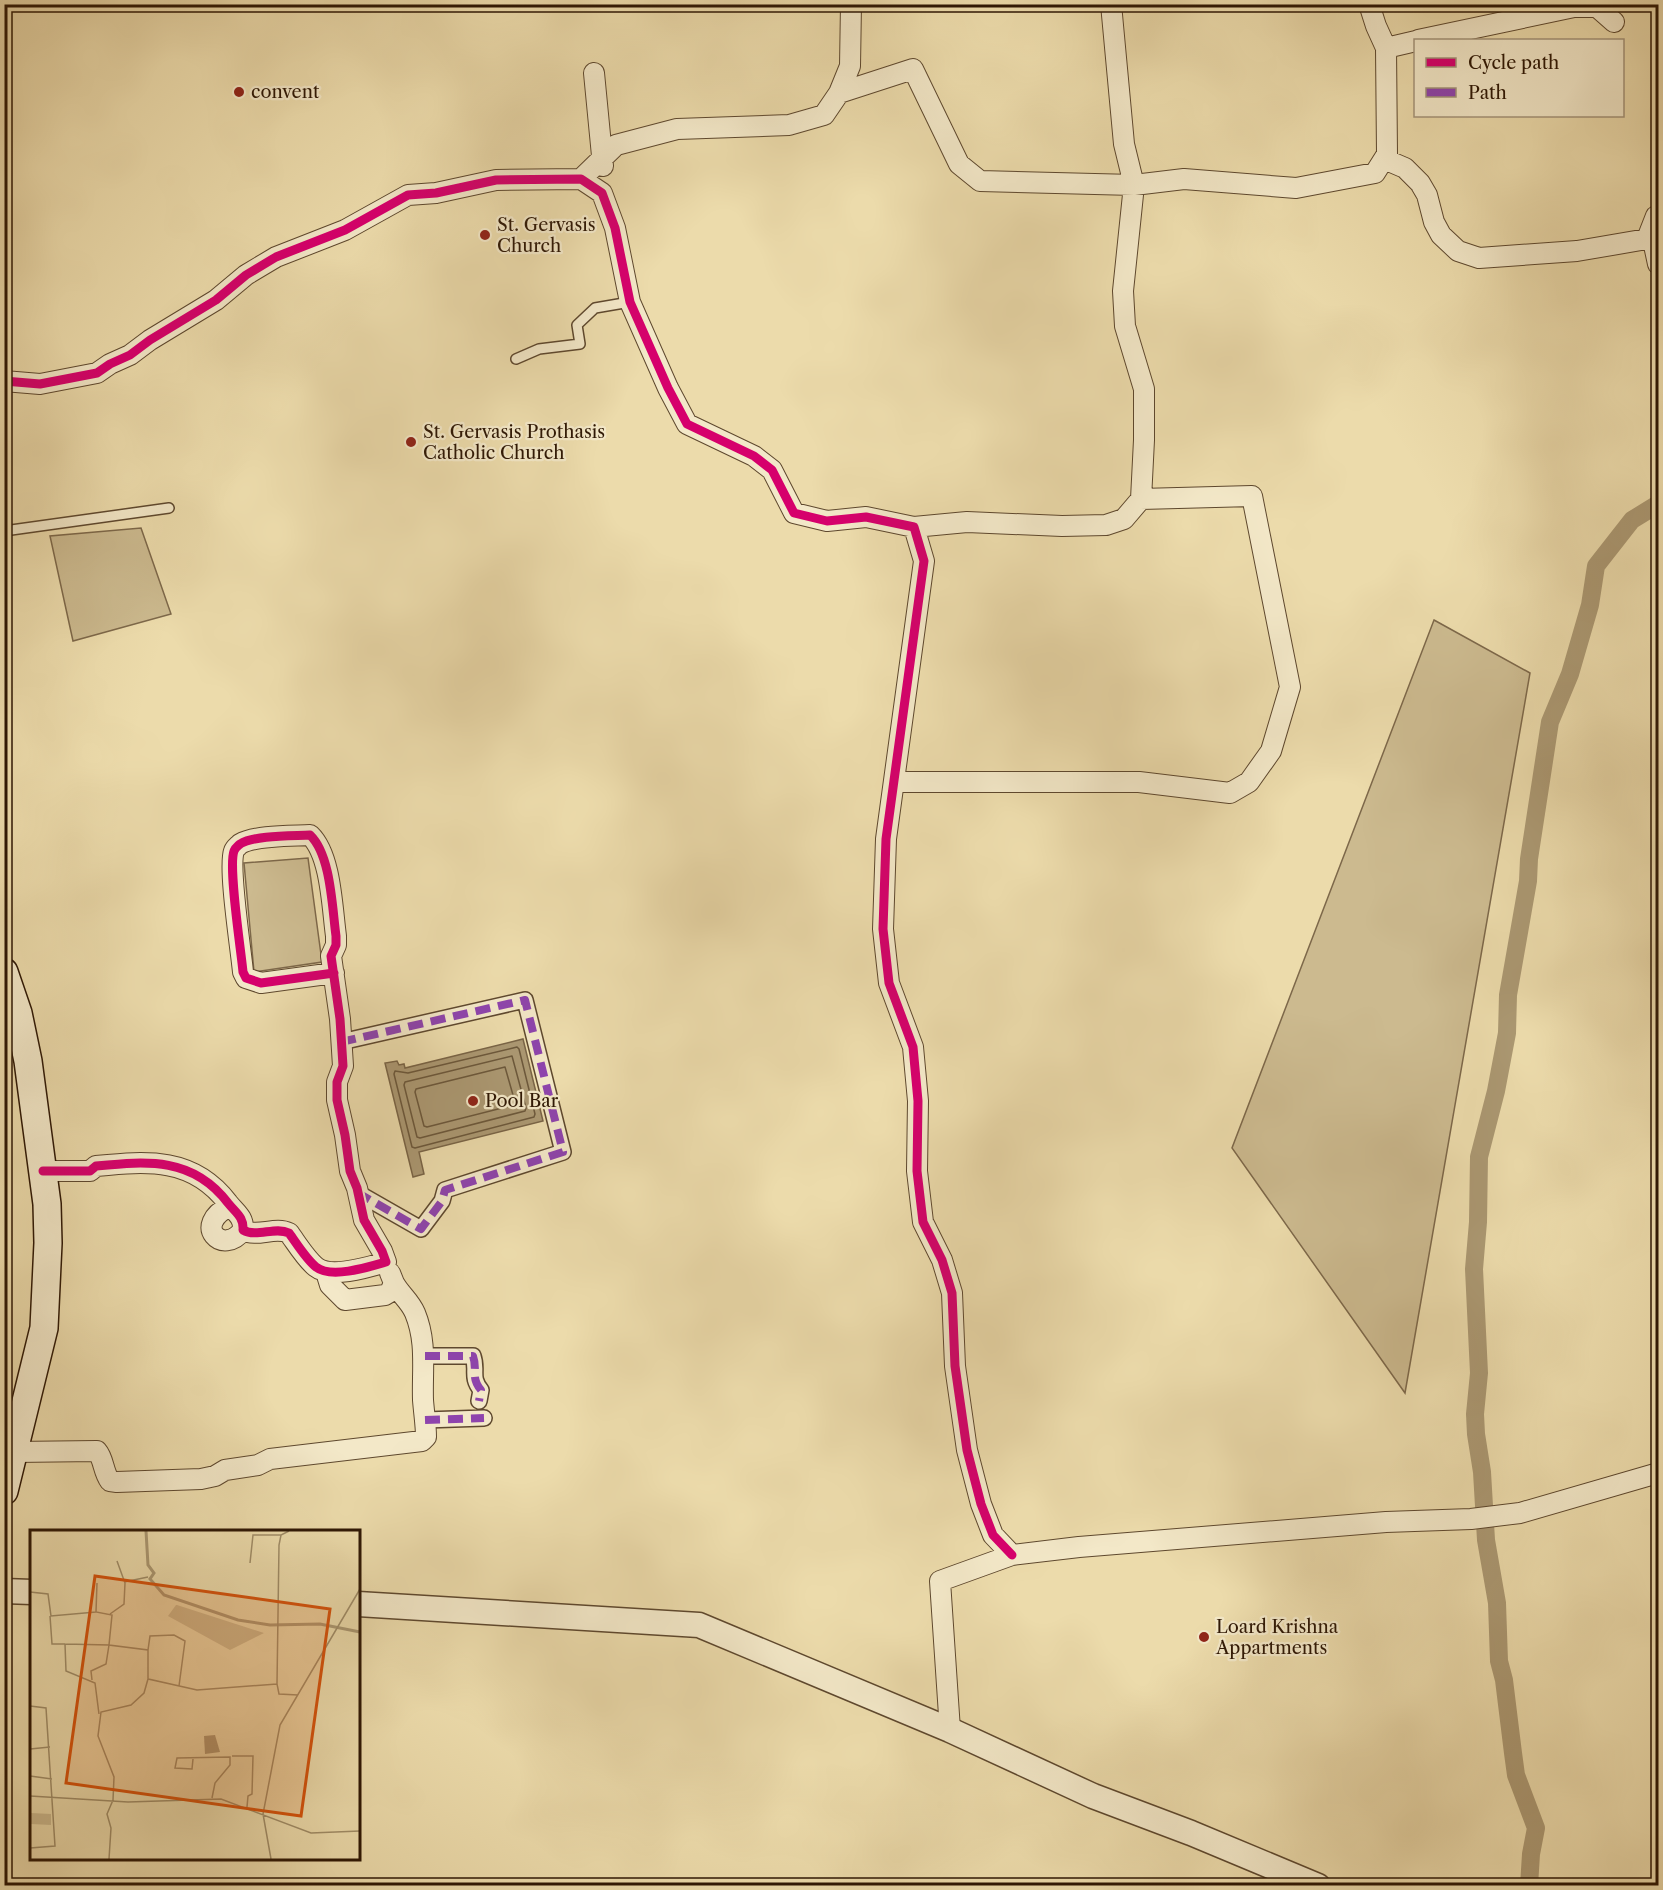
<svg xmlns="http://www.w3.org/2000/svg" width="1663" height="1890" viewBox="0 0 1663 1890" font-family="'Libre Caslon Text',serif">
<rect width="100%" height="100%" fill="#ecdbab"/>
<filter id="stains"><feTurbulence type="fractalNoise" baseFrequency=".00333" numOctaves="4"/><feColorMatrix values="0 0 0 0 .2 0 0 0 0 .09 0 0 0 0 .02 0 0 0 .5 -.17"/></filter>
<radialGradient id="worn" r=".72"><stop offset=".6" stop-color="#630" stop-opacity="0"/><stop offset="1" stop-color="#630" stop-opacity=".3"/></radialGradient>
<path fill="#ccba8f" stroke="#7d684a" stroke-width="1.5" d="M141,528L171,614L73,641L50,536Z
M1434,620L1530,673L1405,1393L1232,1148Z
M308,858L322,962L254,972L244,863Z"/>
<path fill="#ab9872" stroke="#796446" stroke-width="1.5" d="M523,1039L543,1121L419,1152L424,1174L413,1177L385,1063L397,1061L399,1065L404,1064L405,1068Z"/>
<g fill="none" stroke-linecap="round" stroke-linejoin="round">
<path stroke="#6c583b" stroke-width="1.5" d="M517,1047L519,1049L535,1114L534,1117L415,1148L412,1147L394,1074L395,1071L408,1073Z
M512,1056L526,1108L525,1111L420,1138L417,1137L404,1085L405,1082Z
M505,1067L515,1102L514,1105L427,1127L424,1126L415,1092L416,1089Z"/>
<path stroke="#ab9872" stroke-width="18" d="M1529,1886L1531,1854L1536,1828L1516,1775L1513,1753L1504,1680L1499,1661L1497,1603L1486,1540L1482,1472L1476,1434L1475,1414L1479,1373L1474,1269L1478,1222L1479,1157L1496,1091L1507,1033L1508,995L1528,881L1529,859L1550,722L1570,674L1590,605L1596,566L1632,520L1658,504"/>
<defs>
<path id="service" d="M516,359L539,349L580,344L577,325L595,308L630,302
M4,531L169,508"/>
<path id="pedestrian" d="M341,1042L525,1000L563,1152L445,1190L442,1201L421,1229L358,1193
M425,1356H473C478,1370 470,1377 481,1390L479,1401
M425,1420L484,1418"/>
<path id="minor" d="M1369,4L1376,26L1386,48
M1418,40L1574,7H1597L1614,22
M594,73L603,166
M839,93L913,69L959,164L980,181L1134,185L1124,144L1111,4
M1384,159L1405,168L1420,183L1427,195L1434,222L1441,235L1458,251L1479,258L1577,251L1647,239L1656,216L1658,215
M581,179L616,145L677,129L789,125L824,115L839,93L850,66L851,4
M1651,231L1658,264
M4,381L40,384L97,373L110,364L130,355L150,340L216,300L246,275L276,257L345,230L408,195L436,193L496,180L581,179L602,193L615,228L630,302L668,388L687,424L754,456L772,470L794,513L827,521L866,517L914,527L924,561L886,839L883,929L889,983L913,1047L918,1101L917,1171L923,1222L942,1260L952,1293L955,1366L967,1450L981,1504L993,1535L1012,1555
M914,527L967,522L1062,526L1106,525L1124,519L1141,499L1144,440V389L1125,326L1123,291L1134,185L1184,179L1296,188L1375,173L1387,154L1386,48L1416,41
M895,782H1139L1230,793L1249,782L1271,751L1290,687L1252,496L1141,499
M43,1171H90L96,1166C148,1161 193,1157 228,1203C236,1213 244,1217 243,1230C257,1238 275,1226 289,1233C297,1244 306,1259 316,1267C331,1279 369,1267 386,1262L382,1251L364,1220L357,1188L350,1171L345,1135L337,1100V1082L343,1066L340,1019L331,956L336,945V936C332,907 331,855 310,835C292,836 255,835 240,844C238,846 235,848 234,851C228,867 241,950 243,972L246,978L261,983L334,973
M230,1206C191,1225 223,1257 243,1230
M326,1272L330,1285L345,1300L385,1295L390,1292L394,1283L390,1273
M14,1452L97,1451C104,1459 103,1472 110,1481L117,1482L201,1479L215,1476L225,1470L258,1465L270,1459L422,1441L426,1437C426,1425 424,1413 423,1400C422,1370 427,1342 415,1313C410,1301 400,1294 394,1283
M950,1730L940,1581L1012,1555L1079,1547L1386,1522L1471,1519L1520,1513L1658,1473"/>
<path id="tertiary" d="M4,1591L32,1592
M358,1604L699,1625L950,1730L1093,1796L1191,1833L1318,1886"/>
<path id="secondary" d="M4,972L18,1013L28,1061L47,1204L48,1243L44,1328L4,1491"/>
</defs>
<use href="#service" stroke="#5e482e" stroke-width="12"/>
<use href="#pedestrian" stroke="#5e482e" stroke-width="18"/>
<use href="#minor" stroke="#5e482e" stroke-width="22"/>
<use href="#tertiary" stroke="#5e482e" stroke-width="27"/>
<use href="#secondary" stroke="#2e1704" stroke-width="30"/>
<use href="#service" stroke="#f3e8c8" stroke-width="9"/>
<use href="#pedestrian" stroke="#f3e8c8" stroke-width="15"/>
<use href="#minor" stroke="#f3e8c8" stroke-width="20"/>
<use href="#tertiary" stroke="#f3e8c8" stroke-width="24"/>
<use href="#secondary" stroke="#f3e8c8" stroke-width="27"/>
<path stroke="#8e44ad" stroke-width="8" stroke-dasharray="15 8" stroke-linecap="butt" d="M341,1042L525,1000L563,1152L445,1190L442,1201L421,1229L358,1193
M425,1356H473C478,1370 470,1377 481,1390L479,1401
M425,1420L484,1418"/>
<defs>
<path id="cycleway" d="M4,381L40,384L97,373L110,364L130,355L150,340L216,300L246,275L276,257L345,230L408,195L436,193L496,180L581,179L602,193L615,228L630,302L668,388L687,424L754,456L772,470L794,513L827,521L866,517L914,527L924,561L886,839L883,929L889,983L913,1047L918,1101L917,1171L923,1222L942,1260L952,1293L955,1366L967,1450L981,1504L993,1535L1012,1555
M43,1171H90L96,1166C148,1161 193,1157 228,1203C236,1213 244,1217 243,1230C257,1238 275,1226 289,1233C297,1244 306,1259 316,1267C331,1279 369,1267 386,1262L382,1251L364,1220L357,1188L350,1171L345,1135L337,1100V1082L343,1066L340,1019L331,956L336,945V936C332,907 331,855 310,835C292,836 255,835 240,844C238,846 235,848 234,851C228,867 241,950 243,972L246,978L261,983L334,973"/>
</defs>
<use href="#cycleway" stroke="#f3e8c8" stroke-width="13"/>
<use href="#cycleway" stroke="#d6006c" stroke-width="9"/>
</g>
<g fill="#8f2418" stroke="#f3e8c8" stroke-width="2">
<circle cx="239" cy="92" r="6"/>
<circle cx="485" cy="235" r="6"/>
<circle cx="411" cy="442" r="6"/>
<circle cx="473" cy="1101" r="6"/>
<circle cx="1204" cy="1637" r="6"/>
</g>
<g text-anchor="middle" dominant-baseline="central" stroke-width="4.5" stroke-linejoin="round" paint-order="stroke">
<g font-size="18" fill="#2e1704" stroke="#f3e8c8" text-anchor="start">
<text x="251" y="92">convent</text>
<text x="497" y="225">St. Gervasis<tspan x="497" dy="21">Church</tspan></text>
<text x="423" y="432">St. Gervasis Prothasis<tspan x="423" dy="21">Catholic Church</tspan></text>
<text x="485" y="1101">Pool Bar</text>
<text x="1216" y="1627">Loard Krishna<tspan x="1216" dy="21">Appartments</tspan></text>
</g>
</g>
<g transform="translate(30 1530)">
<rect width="330" height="330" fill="#ecdbab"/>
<path d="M146,75H147L234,103L200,120L138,86ZM1,283L21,284V295L1,294Z" fill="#ccba8f"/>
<path d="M185,205L190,222L175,224L174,206Z" fill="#ab9872"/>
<path fill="none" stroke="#ab9872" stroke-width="3" d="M116,1L118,35L124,43L120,49L134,65L208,90L240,95L290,94L330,102"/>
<path fill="none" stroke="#a08d68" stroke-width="1.5" d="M259,1L251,5L249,15L247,154L249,164L268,165M220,33L223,5H251M94,52L118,47M67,53L66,82L82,85L79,115L118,120V149M0,62L18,64L21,86L66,82M80,84L94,74L95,53L87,31M20,86L22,114H35M118,120L120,106L144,105L155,111L149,156M62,150L61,141L76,134L79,115L35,114L36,141L65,153L69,184M0,176L16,178L25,316L0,318M0,219L20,217M202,226H223L222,264L218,266L217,277M163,229L162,239L145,238L147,228L200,227V235L185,253L182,268M0,246L22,249M0,266L98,272L191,269L281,303L330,301M79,329L81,298L77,284L83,270L84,247L68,206L71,182L101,175L114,163L118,149L167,160L247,154M241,329L233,284L250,195L330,59"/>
<path fill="#d5520b" fill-opacity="0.15" stroke="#d5520b" stroke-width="3" d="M65,46L300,79L271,286L36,253Z"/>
<rect width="330" height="330" fill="none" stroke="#2e1704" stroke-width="3"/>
</g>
<rect width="1663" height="1890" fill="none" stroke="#ecdbab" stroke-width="24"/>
<rect x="6" y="6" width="1651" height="1878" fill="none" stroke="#2e1704" stroke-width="3"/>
<rect x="12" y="12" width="1639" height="1866" fill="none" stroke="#2e1704" stroke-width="1.5"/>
<rect x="1414" y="39" width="210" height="78" fill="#f3e8c8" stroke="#a4947a" stroke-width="1.5"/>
<rect x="1426" y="58" width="30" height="9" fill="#d6006c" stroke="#a4947a" stroke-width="1.5"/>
<text x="1468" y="69" font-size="18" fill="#2e1704">Cycle path</text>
<rect x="1426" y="88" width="30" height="9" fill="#8e44ad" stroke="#a4947a" stroke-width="1.5"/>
<text x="1468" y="99" font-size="18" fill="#2e1704">Path</text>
<rect width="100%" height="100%" filter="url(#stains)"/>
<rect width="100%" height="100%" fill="url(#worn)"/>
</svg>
